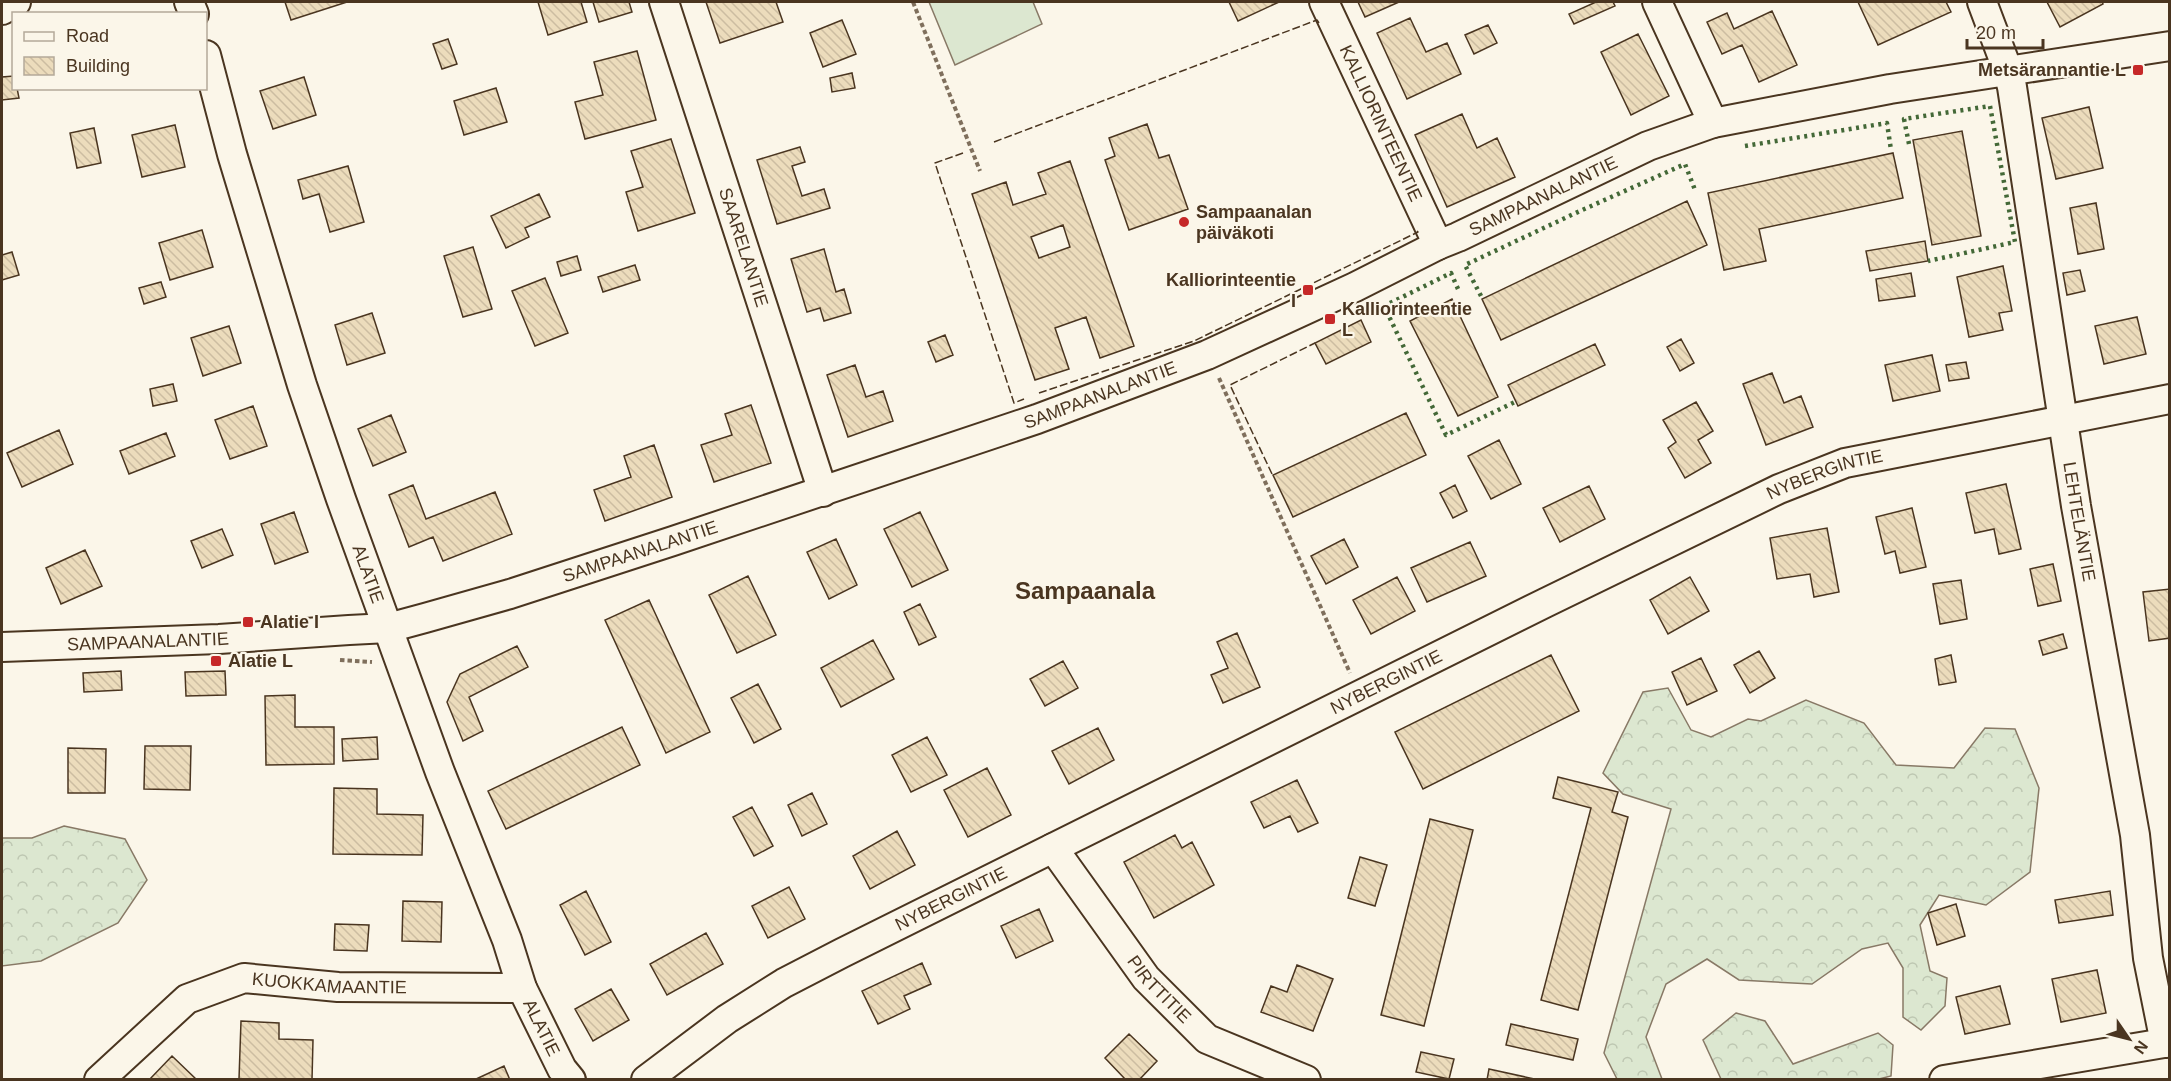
<svg xmlns="http://www.w3.org/2000/svg" width="2171" height="1081" viewBox="0 0 2171 1081" font-family="Helvetica,sans-serif">
<defs>
<pattern id="forest-crowns" width="20" height="18" patternUnits="userSpaceOnUse" patternTransform="scale(1.5)"><rect width="20" height="18" fill="#dce7d0"/><path d="M2 6a3 3 0 1 1 6 0M12 15a3 3 0 1 1 6 0" fill="none" stroke="#bec7b2"/></pattern>
<pattern id="building-back-hatch" width="6" height="6" patternUnits="userSpaceOnUse" patternTransform="scale(1.5)"><rect width="6" height="6" fill="#ecdcbc"/><path d="M-1 5l2 2M0 0l6 6M5-1l2 2" fill="none" stroke="#ccbda1"/></pattern>
</defs>
<rect width="100%" height="100%" fill="#fbf6e9"/>
<path fill="url(#forest-crowns)" stroke="#887966" stroke-width="1.5" d="M1668,688L1691,730L1711,737L1748,719L1761,721L1806,700L1864,723L1896,765L1954,768L1985,728L2015,729L2039,788L2030,872L1986,905L1939,895L1920,925L1930,971L1947,978L1945,1006L1921,1030L1903,1017V968L1888,943L1862,949L1812,984L1739,980L1707,959L1666,984L1646,1037L1662,1079H1617L1604,1053L1671,809L1623,794L1603,773L1643,692Z
M64,826L125,839L147,880L118,923L41,961L2,966V838H32Z
M1736,1013L1765,1021L1793,1064L1878,1033L1893,1045L1891,1076L1875,1080L1721,1079L1703,1040Z"/>
<path fill="#dce7d0" stroke="#887966" stroke-width="1.5" d="M929,2H1033L1042,24L955,65Z"/>
<path fill="url(#building-back-hatch)" stroke="#4a3520" stroke-width="1.5" fill-rule="evenodd" d="M285,2H347L291,20Z
M538,2H581L587,22L548,35Z
M593,2H629L632,12L599,22Z
M706,2H776L783,22L720,43Z
M1229,2H1279L1238,21Z
M1358,2H1399L1365,17Z
M1596,2H1613L1615,6L1574,24L1569,14Z
M1858,2H1946L1951,12L1878,45Z
M2047,2H2102L2103,4L2060,27Z
M1772,11L1797,65L1759,82L1742,45L1722,54L1707,22L1727,13L1734,29Z
M1410,18L1426,52L1447,43L1461,74L1407,99L1377,33Z
M842,20L856,54L823,67L810,33Z
M1488,25L1497,43L1474,54L1465,35Z
M1638,34L1669,96L1631,115L1601,52Z
M448,39L457,64L442,69L433,44Z
M637,51L656,120L585,139L575,102L603,95L594,62Z
M852,73L855,88L832,92L830,78Z
M14,76V88H17L19,98L2,100V77Z
M304,77L316,115L273,129L260,91Z
M496,88L507,122L464,135L454,101Z
M2089,107L2103,168L2056,179L2042,118Z
M1462,114L1477,148L1497,138L1515,177L1447,207L1415,135Z
M1147,124L1159,158L1169,155L1188,209L1129,230L1105,160L1115,156L1109,138Z
M175,125L185,167L142,177L132,135Z
M94,128L101,163L77,168L70,133Z
M1962,131L1981,236L1932,245L1913,140Z
M671,139L695,213L638,231L626,192L643,187L631,151Z
M800,147L805,162L792,166L802,196L824,189L830,208L777,224L757,160Z
M1893,153L1903,198L1759,229L1766,261L1724,270L1708,193Z
M1070,161L1134,346L1100,358L1086,317L1055,328L1069,369L1035,380L972,194L1006,182L1013,205L1046,194L1038,173ZM1063,225L1070,247L1039,258L1031,237Z
M348,166L364,222L330,232L319,194L303,199L298,180Z
M539,194L550,217L525,228L529,237L506,248L491,216Z
M1687,201L1707,245L1501,340L1482,299Z
M2096,203L2104,249L2078,254L2070,208Z
M202,230L213,267L170,280L159,243Z
M1925,241L1928,261L1870,271L1866,251Z
M473,247L492,309L463,317L444,256Z
M824,249L836,292L844,289L851,313L824,321L820,308L807,312L791,259Z
M12,252L19,275L2,280V255Z
M577,256L581,270L561,276L557,262Z
M635,265L640,280L603,292L598,277Z
M2003,266L2012,311L1999,313L2003,330L1969,337L1957,277Z
M2080,270L2085,291L2067,295L2063,273Z
M1911,273L1915,296L1879,301L1876,279Z
M545,278L568,333L535,346L512,291Z
M161,282L166,297L144,304L139,288Z
M1452,299L1498,397L1458,416L1410,321Z
M372,313L385,353L347,365L335,325Z
M2137,317L2146,354L2104,364L2095,326Z
M1361,320L1371,342L1326,364L1315,343Z
M229,326L241,363L203,376L191,338Z
M945,335L953,355L936,362L928,342Z
M1681,339L1694,363L1680,371L1667,347Z
M1595,344L1605,365L1518,406L1508,385Z
M1932,355L1940,391L1893,401L1885,365Z
M1966,362L1969,378L1949,381L1946,365Z
M855,365L866,397L883,391L893,421L848,437L827,375Z
M1772,373L1784,403L1801,396L1813,427L1766,445L1743,384Z
M173,384L177,401L153,406L150,389Z
M1696,402L1713,431L1698,440L1711,463L1685,478L1668,448L1676,442L1663,420Z
M751,405L771,463L714,482L701,445L732,435L725,414Z
M253,406L267,446L230,459L215,420Z
M1406,413L1426,455L1293,517L1273,475Z
M391,415L406,452L373,466L358,429Z
M59,430L73,464L22,487L7,453Z
M166,433L175,456L129,474L120,451Z
M1499,440L1521,484L1491,499L1468,456Z
M654,445L672,497L605,521L594,490L631,477L624,456Z
M2006,484L2021,549L1999,554L1994,529L1975,533L1966,493Z
M413,485L426,519L495,492L512,534L443,561L433,537L409,547L389,495Z
M1455,485L1467,511L1453,518L1440,493Z
M1589,486L1605,519L1560,542L1543,508Z
M1912,508L1926,567L1900,573L1895,551L1885,554L1876,517Z
M294,512L308,552L275,564L261,524Z
M920,512L948,570L912,587L884,529Z
M1827,528L1839,592L1814,597L1810,574L1777,579L1770,538Z
M222,529L233,555L202,568L191,541Z
M836,539L857,585L829,599L807,552Z
M1344,539L1358,567L1326,584L1311,556Z
M1470,542L1486,576L1427,602L1411,568Z
M85,550L102,586L61,604L46,568Z
M2053,564L2061,601L2038,606L2030,569Z
M748,576L776,635L737,653L709,595Z
M1397,577L1415,611L1371,634L1353,600Z
M1690,577L1709,611L1668,634L1650,600Z
M1961,580L1967,619L1940,624L1933,584Z
M2170,589V638L2149,641L2143,592Z
M649,600L710,732L666,753L605,620Z
M920,604L936,637L919,645L904,612Z
M1237,633L1260,687L1223,703L1211,675L1228,668L1217,642Z
M2063,634L2067,648L2043,655L2039,641Z
M873,640L894,679L841,707L821,668Z
M517,646L528,667L469,697L483,731L463,741L447,702L460,674Z
M1759,651L1775,678L1750,693L1734,665Z
M1551,655L1579,711L1423,789L1395,732Z
M1951,655L1956,682L1939,685L1935,659Z
M1701,658L1717,691L1687,705L1672,672Z
M1063,661L1078,688L1045,706L1030,679Z
M121,671L122,690L84,692L83,673Z
M225,671L226,695L186,696L185,672Z
M758,684L781,729L754,743L731,698Z
M295,695V727H334V764L266,765L265,696Z
M622,727L640,765L506,829L488,791Z
M1098,728L1114,760L1069,784L1052,751Z
M377,737L378,759L343,761L342,739Z
M927,737L947,775L911,792L892,755Z
M145,746H191L190,790L144,789Z
M68,748L106,749L105,793H68Z
M987,768L1011,815L968,837L944,790Z
M1558,777L1618,792L1612,812L1628,817L1578,1010L1541,1000L1591,808L1553,798Z
M1297,780L1318,823L1298,832L1290,816L1264,828L1251,802Z
M334,788L377,789V814L423,815L422,855L333,854Z
M812,793L827,824L802,836L788,805Z
M752,807L773,846L754,856L733,817Z
M1430,819L1473,830L1424,1026L1381,1015Z
M897,831L915,865L870,889L853,856Z
M1175,835L1182,848L1192,842L1214,885L1154,918L1124,862Z
M1360,857L1387,865L1375,906L1348,898Z
M789,887L805,919L768,938L752,906Z
M586,891L611,942L585,955L560,905Z
M2110,891L2113,915L2059,923L2055,900Z
M403,901L442,902L441,942L402,941Z
M1956,904L1965,936L1937,945L1928,913Z
M1039,909L1053,941L1016,958L1001,926Z
M335,924L369,925L367,951L334,950Z
M706,933L723,964L667,995L650,964Z
M922,963L931,984L904,996L910,1009L878,1024L862,991Z
M1297,965L1333,979L1313,1031L1261,1012L1271,986L1287,992Z
M2097,970L2106,1013L2061,1022L2052,979Z
M2000,986L2010,1024L1965,1034L1956,997Z
M611,989L629,1020L593,1041L575,1009Z
M241,1021L279,1023V1039L313,1040L312,1080L239,1079Z
M1511,1024L1578,1039L1573,1060L1506,1045Z
M1129,1034L1157,1061L1139,1080H1126L1105,1058Z
M1421,1052L1454,1059L1449,1079L1416,1072Z
M172,1056L197,1080H149Z
M504,1066L510,1080H474Z
M1489,1069L1539,1080H1487Z"/>
<g fill="none" stroke-linecap="round" stroke-linejoin="round">
<defs>
<g id="minor">
<path d="M189,2L194,14"/>
<path id="s1" d="M664,2L823,492"/>
<path id="s2" d="M1324,2L1438,245"/>
<path d="M1657,2L1713,123"/>
<path id="s3" d="M1982,2L2008,71L2012,87L2076,506L2135,835L2148,958L2165,1043"/>
<path d="M2,10L16,2"/>
<path id="s4" d="M206,55L232,154L302,385L341,499L440,772L507,940L522,988L562,1069L571,1080"/>
<path id="s5" d="M2,647L219,639L349,630L388,628L425,618L510,594L673,541L1037,419L1207,355L1355,287L1438,245L1458,237L1648,146L1713,123L1890,89L2170,46"/>
<path id="s6" d="M1053,848L1146,978L1207,1039L1306,1080"/>
<path id="s7" d="M99,1080L187,999L244,978L338,987L522,988"/>
<path id="s8" d="M646,1080L727,1019L784,983L842,953L1545,603L1779,489L1845,463L2170,399"/>
<path d="M1944,1080L2170,1042"/>
</g>
</defs>
<use href="#minor" stroke="#4a3520" stroke-width="32"/>
<path stroke="#7f6f5c" stroke-width="4" stroke-dasharray="4.5 3" stroke-linecap="butt" d="M913,2L980,171
M1219,378L1350,673
M340,660L372,662"/>
<use href="#minor" stroke="#fbf6e9" stroke-width="28"/>
<path stroke="#436837" stroke-width="4.5" stroke-dasharray="3 4.5" stroke-linecap="butt" d="M1909,144L1904,119L1990,106L2015,242L1928,261
M1745,146L1887,123L1891,150
M1458,289L1451,273L1384,306L1446,435L1515,402
M1481,296L1465,265L1580,211L1685,164L1695,190"/>
<path stroke="#4a3520" stroke-width="1.5" stroke-dasharray="8 3" stroke-linecap="butt" d="M994,142L1317,20L1319,23
M963,153L935,163L1014,403L1024,399
M1039,393L1194,341L1418,232L1417,231
M1272,474L1230,385L1315,343"/>
</g>
<g fill="#c62828" stroke="#fbf6e9" stroke-width="2">
<rect x="2132" y="64" width="12" height="12" rx="3"/>
<circle cx="1184" cy="222" r="6"/>
<rect x="1302" y="284" width="12" height="12" rx="3"/>
<rect x="1324" y="313" width="12" height="12" rx="3"/>
<rect x="242" y="616" width="12" height="12" rx="3"/>
<rect x="210" y="655" width="12" height="12" rx="3"/>
</g>
<g text-anchor="middle" dominant-baseline="central" stroke-width="4.5" stroke-linejoin="round" paint-order="stroke">
<g font-size="18" font-weight="bold" fill="#4a3520" stroke="#fbf6e9" text-anchor="start">
<text x="2126" y="70" text-anchor="end">Metsärannantie L</text>
<text x="1196" y="212">Sampaanalan<tspan x="1196" dy="21">päiväkoti</tspan></text>
<text x="1296" y="280" text-anchor="end">Kalliorinteentie<tspan x="1296" dy="21">I</tspan></text>
<text x="1342" y="309">Kalliorinteentie<tspan x="1342" dy="21">L</tspan></text>
<text x="260" y="622">Alatie I</text>
<text x="228" y="661">Alatie L</text>
</g>
<g font-size="18" fill="#4a3520" stroke="#fbf6e9">
<text stroke="none"><textPath href="#s2" startOffset="134">KALLIORINTEENTIE</textPath></text>
<text stroke="none"><textPath href="#s5" startOffset="1622">SAMPAANALANTIE</textPath></text>
<text stroke="none"><textPath href="#s1" startOffset="258">SAARELANTIE</textPath></text>
<text stroke="none"><textPath href="#s5" startOffset="1136">SAMPAANALANTIE</textPath></text>
<text stroke="none"><textPath href="#s8" startOffset="1328">NYBERGINTIE</textPath></text>
<text stroke="none"><textPath href="#s3" startOffset="530">LEHTELÄNTIE</textPath></text>
<text stroke="none"><textPath href="#s5" startOffset="650">SAMPAANALANTIE</textPath></text>
<text stroke="none"><textPath href="#s4" startOffset="544">ALATIE</textPath></text>
<text stroke="none"><textPath href="#s5" startOffset="146">SAMPAANALANTIE</textPath></text>
<text stroke="none"><textPath href="#s8" startOffset="842">NYBERGINTIE</textPath></text>
<text stroke="none"><textPath href="#s8" startOffset="356">NYBERGINTIE</textPath></text>
<text stroke="none"><textPath href="#s7" startOffset="266">KUOKKAMAANTIE</textPath></text>
<text stroke="none"><textPath href="#s6" startOffset="177">PIRTTITIE</textPath></text>
<text stroke="none"><textPath href="#s4" startOffset="1030">ALATIE</textPath></text>
</g>
<g font-size="24" font-weight="bold" fill="#4a3520" stroke="#fbf6e9">
<text x="1085" y="590">Sampaanala</text>
</g>
</g>
<rect width="2171" height="1081" fill="none" stroke="#4a3520" stroke-width="6"/>
<rect x="12" y="12" width="195" height="78" fill="#fbf6e9" stroke="#b4a999" stroke-width="1.5"/>
<rect x="24" y="32" width="30" height="9" fill="#fbf6e9" stroke="#b4a999" stroke-width="1.5"/>
<text x="66" y="42" font-size="18" fill="#4a3520">Road</text>
<rect x="24" y="57" width="30" height="18" fill="url(#building-back-hatch)" stroke="#b4a999" stroke-width="1.5"/>
<text x="66" y="72" font-size="18" fill="#4a3520">Building</text>
<g transform="translate(2129 1039) rotate(125)" stroke="#fbf6e9" stroke-width="4.5" paint-order="stroke">
<path d="M0-4.5L10 22L0 15L-10 22Z" fill="#4a3520"/>
<text y="-9" font-size="16" font-weight="bold" text-anchor="middle" fill="#4a3520">N</text>
</g>
<path d="M1967 39v9h76v-9" fill="none" stroke="#4a3520" stroke-width="3"/>
<text x="1976" y="39" font-size="18" fill="#4a3520" stroke="#fbf6e9" stroke-width="4.5" paint-order="stroke">20 m</text>
</svg>
